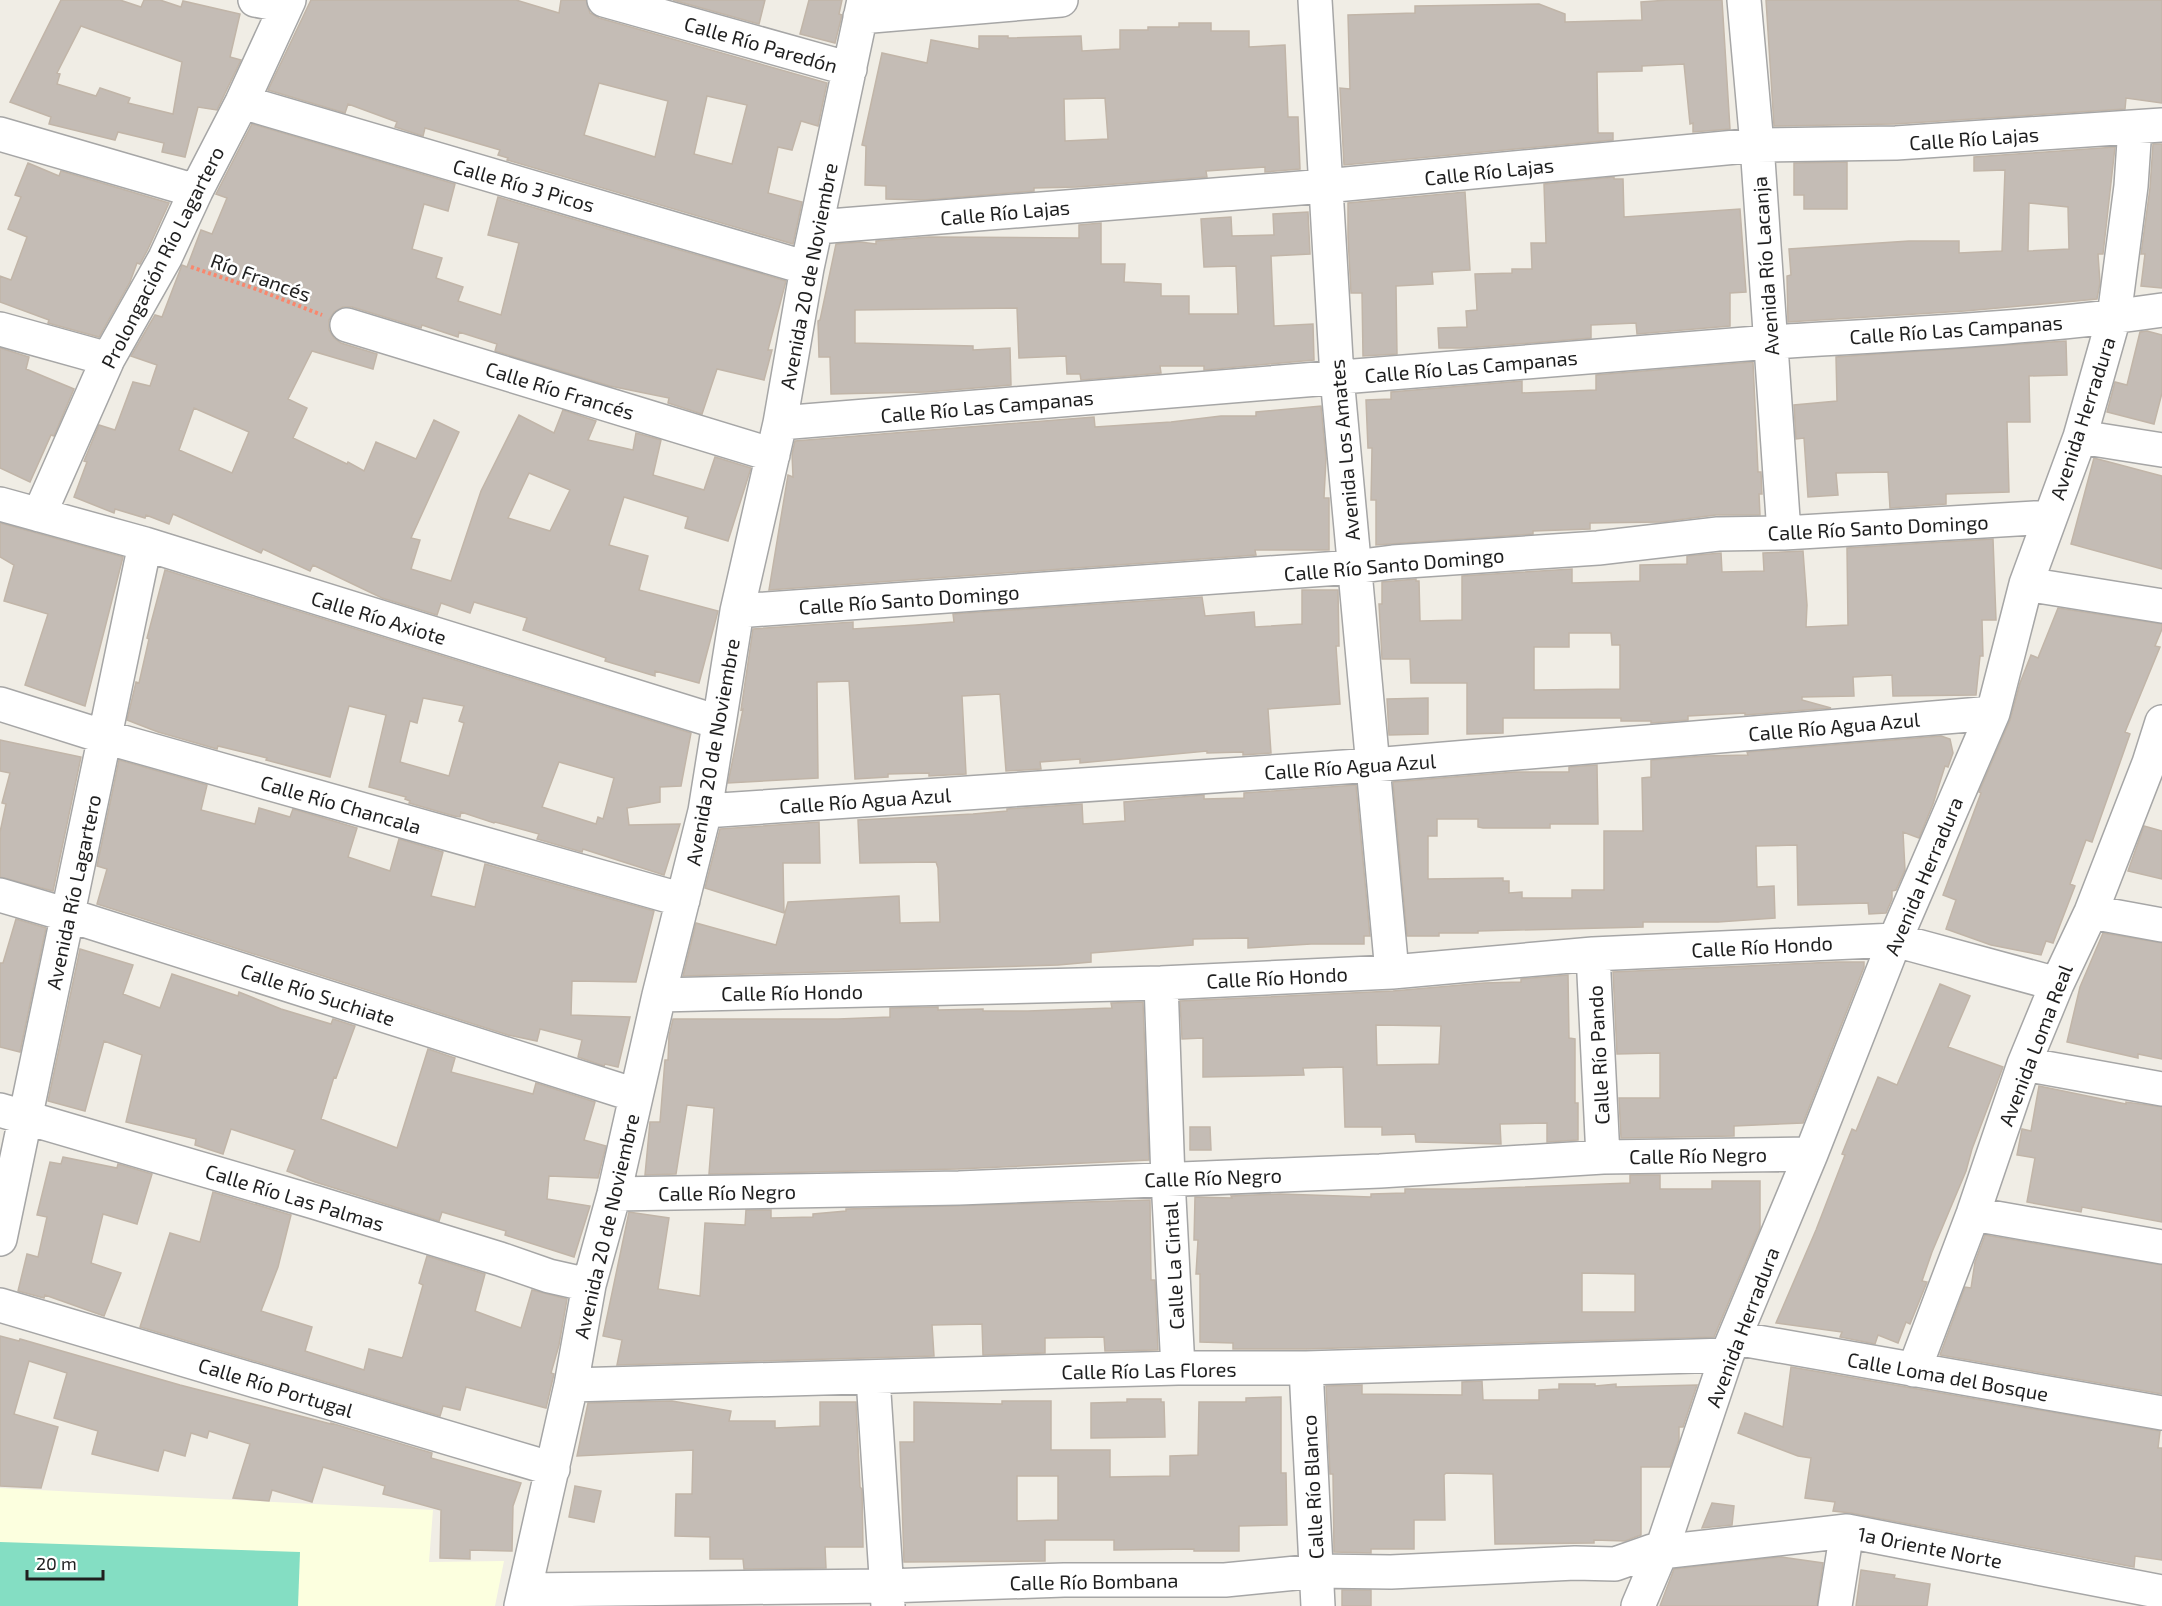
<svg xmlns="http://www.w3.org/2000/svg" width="2162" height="1606" viewBox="0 0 2162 1606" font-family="'Exo 2',sans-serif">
<rect width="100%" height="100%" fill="#f0ede5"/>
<path fill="#fcffdf" d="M0,1488L433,1510L429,1562L504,1561L495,1606H0Z"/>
<path fill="#84dec3" d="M0,1542L300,1552L298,1606H0Z"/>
<path fill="#c4bcb5" stroke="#c1b5a8" stroke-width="1.5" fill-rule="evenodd" d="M61,0H120L141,7L144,0H160L181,7L183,1L240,14L230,57L241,60L217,110L198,107L185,157L162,152L164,143L118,132L115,140L49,124L51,117L10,102ZM81,26L182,62L173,114L128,103L130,98L100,88L96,96L57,84L60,74L57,73Z
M311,0H516L559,13L561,0H586L590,13L599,18L827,83L818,126L801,121L792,150L778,147L768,193L802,202L793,244L507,160L508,158L498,155L500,150L425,128L423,136L395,127L397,122L348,104L345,113L268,90ZM599,83L668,101L655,157L584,135ZM707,96L747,105L732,164L694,154Z
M673,0H765L759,24Z
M809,0H842L839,14L842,15L835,43L800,34Z
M1668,0H1722L1730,129L1693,132V123L1690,124L1684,64L1642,66V71L1597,72L1598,133H1613V140L1344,165L1340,88L1350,89L1348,15L1415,13V6L1539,4L1565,14V22L1642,20L1641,2Z
M1766,0H2162V103L2126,98L2125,109L1895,124L1774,126Z
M1179,23H1211V31H1249V47L1285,45L1288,117H1298L1300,169L1265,172V167L1206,171L1207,177L1077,187L1034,188V191L924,200L886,199V186L865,185L866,146L862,145L882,53L927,63L931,40L979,49V36H1008V38L1081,36L1082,51L1120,49V30H1148V27H1179ZM1105,98L1108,139L1065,141L1064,99Z
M252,124L455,184L448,211L424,204L412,249L442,258L436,278L463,287L458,301L501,315L519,243L488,235L498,197L786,281L768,350H772L764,380L717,369L702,414L668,403L669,398L610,386L495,351L497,344L459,332L458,337L422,325L421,328L352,307H343L334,312L329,320V330L334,338L341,343L377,354L373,369L312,351L288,399L307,408L293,438L347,464L348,462L364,471L376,442L416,459L434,420L459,432L411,538L420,540L411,569L451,581L481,491L519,415L554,433L563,410L596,421L588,440L633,450L636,433L661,440L653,475L704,490L715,457L751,468L728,541L685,528L688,517L624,497L609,545L648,556L639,590L718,611L699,683L655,671V676L605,661L606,658L523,630L527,618L474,602L470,613L441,603L437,615L382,598L313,565L310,571L263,549L261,553L173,514L169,524L146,515L145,518L115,509L114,513L74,497L87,462L84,461L99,425L115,430L133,382L150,386L157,365L131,356L155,315L162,317L182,265L187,267L201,230L212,234L227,198L216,194ZM194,408L249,432L232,473L179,450ZM529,473L570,490L550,531L508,518Z
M2153,144H2162V288L2141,286L2145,254H2141L2150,188Z
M2115,147L2103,254H2098L2100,283L2097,299L1965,311L1788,322L1787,276L1791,275L1789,249L1909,241H1959V253L2002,251L2005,170L1974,171V157ZM2029,203L2068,207L2069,249L2028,251Z
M1847,162V209H1804V195H1794V163Z
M28,163L59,176L61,171L169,203L148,249L140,264L137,263L130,282L99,337L48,323L49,320L0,302V276L11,280L27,237L8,229L21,197L15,195Z
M1614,177V179H1623L1624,217L1740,209L1746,292L1730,293V326L1637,334L1636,323L1591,325V338L1467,348H1439L1438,328L1467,327L1466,311L1477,310L1475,274L1512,273V269H1532L1531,243H1546L1544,184Z
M1465,192L1470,270L1432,272L1433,284L1396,286L1397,354L1363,356L1362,293H1351L1348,237V203Z
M1308,212L1310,254L1271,256L1274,326L1313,324L1314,360L1204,370V366H1160L1161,373L1081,380L1080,374H1067L1066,356L1019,358L1017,308L855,310V343L973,346V350L1010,348L1011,385L927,392L831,394L830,357H819L818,321L820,320L836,244L860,242L876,244V241L929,237L1079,238V225L1101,223V264H1125L1124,282L1161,284V296H1189V314H1238L1236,266L1204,267L1201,219L1231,217L1232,236L1274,235L1273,214Z
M2147,331L2162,335V393L2154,424L2107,412L2115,382L2127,385L2140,332Z
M2066,341L2067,375L2029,376L2030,422H2007L2009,492L1946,494V504L1890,508L1888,472L1836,473L1838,495L1808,497L1804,438L1796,439L1794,405L1837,401L1836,357Z
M0,348L29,357L26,369L74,389L54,436L51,435L30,482L0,468Z
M1753,362L1758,472H1761L1762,494H1759L1760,515H1716L1661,522L1590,523V529L1533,531V534L1376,545V500H1371L1372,448H1368L1366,400L1391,399V392L1522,381V393L1596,390V375Z
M1321,406L1326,458L1324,498H1329V550H1255L1256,555L769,590L788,475L793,477L792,454L795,441L1094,417L1095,427L1171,422L1221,416H1256V412Z
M2094,458L2162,476V569L2071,544Z
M0,523L123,557L85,706L25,685L48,614L4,601L14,565L0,557Z
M1993,539L1996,620H1982L1983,656H1980L1976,695L1893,696L1892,675L1853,677L1854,696L1802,697V700L1831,708L1745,715V713L1688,716V720L1651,723V721H1621V718H1503V733L1467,734V683H1411L1410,659H1382L1379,604H1382V582L1416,579V581H1419L1420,621L1462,620V576L1572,569V583L1640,581V565L1687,564V556L1721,553L1722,572L1764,571L1763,553L1803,551L1807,605L1806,627L1848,625L1847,548ZM1569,633H1611L1612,645H1620V689L1534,690V647H1569Z
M165,570L691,733L681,786L660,787V802L627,808L629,825L680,824L664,875L583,849L582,852L537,839L539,834L495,822L494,823L461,812L460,817L454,816L409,803L410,801L405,799L406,797L369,787L386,715L349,706L330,777L266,760L267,758L218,746L217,749L158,732L127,720L136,682L139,683L149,639L147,638ZM423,698L464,706L459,721L464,723L449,776L400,762L410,721L417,723ZM559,762L614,778L603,819L598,817L596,824L542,807Z
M1302,590H1338L1339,646H1336L1340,704L1268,709L1271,753L1243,755V752L1207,753V751L1080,763V759L1040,762L1041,769L1006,771L1000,694L962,696L966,774L929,776V773L888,774V777L855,779L849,681L817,682L818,778L728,783L743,709L741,710L753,629L853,622V629L916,625L954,622L953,614L1202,597L1205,616L1254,612L1255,627L1302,624Z
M2058,608L2162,624V629L2155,646L2160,647L2125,732L2130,734L2092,842L2086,840L2070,884L2075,886L2053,943L2046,941L2041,955L1991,945L1946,929L1956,900L1943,895L1981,793L1979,792L2010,720L2020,683L2031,655L2038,658Z
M1428,698V734L1389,735L1387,699Z
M1941,736L1950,739L1953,753L1948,767L1945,766L1933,804L1919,838L1903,832L1905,870L1896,890L1892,891V899L1886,913L1869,914L1868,903L1798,905L1797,845L1756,846L1757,887L1774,886L1775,918L1718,922H1643V927L1478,931V933H1439V936H1407L1393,782L1515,772H1569V767L1597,765L1598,824H1550V828H1483L1478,827V819H1437V836H1428V879L1503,878V881H1509V893L1522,892V898H1572V890H1604V831H1643L1642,778L1651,777V760L1705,756L1748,755L1747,752Z
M0,740L81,757L53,891L0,877V832L6,804L2,803L10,773L0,771Z
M119,760L207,785L201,810L255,824L259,808L290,817L293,809L357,828L348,857L390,871L399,839L443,852L431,896L475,907L485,864L654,911L636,982L572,981L571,1015L630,1017L618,1067L605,1064L604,1066L578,1057L582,1040L540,1029L537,1041L508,1035L97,904L107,869L97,866Z
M1356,785L1370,936H1364V944H1311L1248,948V938L1193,939V945L1091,953V962L1058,965L683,976L696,923L776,945L788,902L899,896L900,923L940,922L938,868L936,862L860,863L858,820L973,814L1007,811V809L1082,804L1083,824L1125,821L1124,802L1204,795V799L1244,798V793Z
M819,822L820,863H783L784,913L705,888L720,829Z
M2144,826L2162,831V879L2128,871Z
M16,919L46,928L20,1052L0,1047V963H3Z
M2103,933L2162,943V1059L2138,1054V1058L2067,1042L2080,987Z
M80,949L133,965L123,994L160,1008L172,974L238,996L239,992L281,1009L331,1024L333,1019L355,1026L336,1078L334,1077L321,1119L397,1148L428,1049L455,1058L451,1072L533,1094L536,1083L595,1102L584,1140L606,1146L598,1178L549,1176L547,1199L590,1206L574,1257L505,1235L506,1231L442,1212L439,1221L315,1182L287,1171L295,1150L231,1129L223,1154L195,1145L196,1139L126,1122L142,1055L104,1041L85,1111L48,1101Z
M1836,962H1864V967L1803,1123L1734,1126V1136L1621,1138L1619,1098H1660V1053L1617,1054L1613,972Z
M1568,975L1569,1038L1575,1039V1103H1578V1140L1547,1142V1123L1500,1124L1501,1144L1416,1142L1415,1134L1382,1135V1127H1345L1343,1067L1303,1068L1304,1075L1203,1077V1038L1182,1039L1180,1001L1393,991L1484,983L1521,982V979ZM1376,1025L1441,1026L1439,1064L1377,1065Z
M1940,984L1970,996L1948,1047L2003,1067L1972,1149L1966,1171L1932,1252L1922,1281L1927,1282L1910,1324L1906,1322L1898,1343L1878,1335L1875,1344L1840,1337L1842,1332L1776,1323L1816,1230L1845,1155L1842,1154L1852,1129L1856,1131L1878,1077L1897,1085Z
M1143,1002L1149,1160L958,1169L709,1174L714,1108L687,1105L676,1174L645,1175L650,1122H660L665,1060H668L669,1036L673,1019H838L890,1017V1008L938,1007V1010L983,1009V1011H1028L1112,1008L1111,1003Z
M2039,1086L2126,1104V1102L2162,1107V1222L2082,1207L2081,1212L2027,1202L2035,1158L2017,1155L2022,1129L2031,1131Z
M1190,1127H1210L1211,1150H1190Z
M63,1157L117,1168L118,1164L152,1174L137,1224L103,1214L91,1263L121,1273L104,1316L45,1295L44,1298L18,1291L27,1254L38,1257L47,1217L37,1215L50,1162L61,1164Z
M1630,1175H1660V1189H1712V1181H1760V1228L1714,1337L1306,1349H1233V1343L1200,1342V1274H1196L1198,1240H1194L1195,1197L1232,1198L1231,1196L1280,1194L1371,1197V1194L1405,1193V1189H1469L1630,1183ZM1582,1273L1635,1274V1312H1582Z
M213,1192L291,1215L278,1267L261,1311L312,1327L305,1351L364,1370L369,1349L402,1358L403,1356L423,1285L419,1283L427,1256L485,1274L475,1311L521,1328L532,1290L567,1299L559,1345L551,1373L554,1374L546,1408L466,1387L460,1410L443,1406L440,1416L140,1327L170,1233L200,1242Z
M1150,1200L1151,1280H1155L1158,1350L1105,1351L1104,1337L1045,1338V1353L983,1355L982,1324L932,1325L934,1356L617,1365L622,1340L603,1336L629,1212L669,1218L658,1289L700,1296L705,1223L745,1225L746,1210H771V1218L813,1217V1214L846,1211V1209Z
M1985,1235L2162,1265V1394L1940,1355L1965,1287L1971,1288L1975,1262Z
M0,1336L19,1341L20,1339L180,1385L331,1424V1423L432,1453L431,1458L521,1483L513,1506L512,1551L470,1550V1559L440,1558L441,1510L383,1494L385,1486L323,1467L312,1502L272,1490L269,1501L233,1498L250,1444L209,1431L207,1438L191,1433L185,1456L164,1450L158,1471L92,1454L98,1431L54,1418L67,1373L29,1361L14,1414L58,1427L41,1488L0,1486Z
M1791,1367L2160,1431L2158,1448H2162V1560L2135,1556L2134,1567L1851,1513L1833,1511L1835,1502L1805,1498L1811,1458L1798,1456L1738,1433L1745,1413L1783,1427Z
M1482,1381L1483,1400H1539V1390L1559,1389V1384H1595V1386L1616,1384V1387L1697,1385L1683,1427H1679V1440L1670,1467H1641V1535L1625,1541L1594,1540V1543L1495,1544L1493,1474L1446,1473L1444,1475L1445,1520H1414V1549H1371V1553L1334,1552L1333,1474H1330L1326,1386L1362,1385V1394L1462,1395V1382Z
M1281,1397V1473H1286L1287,1525L1239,1526V1551H1194V1549L1114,1550V1540H1045V1561L904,1562L900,1442H914V1402L1002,1404V1401H1051V1450H1110V1477L1170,1476V1456L1198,1455L1199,1402H1246V1398ZM1017,1476H1058V1520L1017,1521Z
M1127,1399H1161V1402H1164L1165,1437L1091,1438V1403L1127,1402Z
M672,1401L731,1411L729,1421H775V1428L820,1426V1402H856L860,1487L862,1489L863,1547H825L826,1568L744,1569L743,1559H710V1537L675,1536L676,1494H692L693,1450L577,1456L588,1403Z
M575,1486L601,1491L594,1522L569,1517Z
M1712,1503L1734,1506L1732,1525L1702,1528Z
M1781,1557L1823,1563L1817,1606H1660L1674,1569Z
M1861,1570L1895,1575L1894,1578L1930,1584L1927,1606H1856Z
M1342,1590H1371V1606H1342Z"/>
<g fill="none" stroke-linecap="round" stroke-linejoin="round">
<defs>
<path id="minor" d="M255,0L286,6
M604,0L850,69
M1315,0L1337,377L1392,972
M1744,0L1757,145L1784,533
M860,17L1061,0
M242,102L807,268
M0,134L196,191
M817,227L1325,186L1757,145L1896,143L2162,125
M347,325L773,455
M0,329L108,359
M780,423L1770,342C1901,334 2033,329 2162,310
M2080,437L2162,450
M0,504L145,544L718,722
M39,515L108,359L165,258L196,191L242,102L289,0
M2026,584L2162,606
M737,611L1354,567L1393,562L1598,548L1718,534L1784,533L2050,517
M0,704L105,737L683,900
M705,811L1373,765L1993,713
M0,895L68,915L635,1095
M2091,912L2162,925
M1593,954L1603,1157
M1161,983L1168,1179L1178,1368
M659,995L1161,983L1392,972L1593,954L1895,940L2057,984
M2024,1064L2162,1089
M0,1110L314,1202L500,1259L549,1276L589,1285
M614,1194L959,1188L1380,1171L1603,1157L1811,1154
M1973,1214L2162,1247
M0,1239L145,544
M0,1305L553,1469
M1735,1338L2162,1413
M1306,1368L1318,1606
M1914,1370L1973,1214L2024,1064L2057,984L2091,912L2149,763L2162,722
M873,1378L888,1606
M571,1385L1178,1368H1306L1727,1355
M525,1590L886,1586L1064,1580H1225L1316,1571L1391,1572L1575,1563L1615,1564L1652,1551L1661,1552L1847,1531L2162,1592
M521,1606L571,1385L589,1285L614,1194L659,995L705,811L737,611L780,423L807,268L864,0
M1638,1606L1661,1552L1727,1355L1811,1154L1895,940L1993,713L2026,584L2080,437L2114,317L2131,186L2135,127
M1835,1606L1847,1531"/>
</defs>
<use href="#minor" stroke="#a6a6a6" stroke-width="36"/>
<path stroke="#f9876d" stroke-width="4" stroke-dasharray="3 3" stroke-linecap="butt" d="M191,267L256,289L322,315"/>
<use href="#minor" stroke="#fff" stroke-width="33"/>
</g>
<g text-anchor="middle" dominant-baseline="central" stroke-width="5" stroke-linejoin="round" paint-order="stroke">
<g font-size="20" fill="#1f1f1f" stroke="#fff">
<text transform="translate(761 44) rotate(16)">Calle Río Paredón</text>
<text transform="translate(1974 138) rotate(-4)">Calle Río Lajas</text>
<text transform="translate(1489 171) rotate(-6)">Calle Río Lajas</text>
<text transform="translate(524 185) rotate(16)">Calle Río 3 Picos</text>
<text transform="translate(1005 212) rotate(-5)">Calle Río Lajas</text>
<text transform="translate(162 257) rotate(-63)">Prolongación Río Lagartero</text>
<text transform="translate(1765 266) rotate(-94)">Avenida Río Lacanja</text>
<text transform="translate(808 276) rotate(-79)">Avenida 20 de Noviembre</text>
<text transform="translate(261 277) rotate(20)">Río Francés</text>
<text transform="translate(1956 329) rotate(-4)">Calle Río Las Campanas</text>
<text transform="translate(1471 366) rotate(-5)">Calle Río Las Campanas</text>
<text transform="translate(560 390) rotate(17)">Calle Río Francés</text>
<text transform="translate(987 406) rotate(-5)">Calle Río Las Campanas</text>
<text transform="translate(2082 418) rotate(-72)">Avenida Herradura</text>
<text transform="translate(1344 450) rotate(-95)">Avenida Los Amates</text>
<text transform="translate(1878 527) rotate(-3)">Calle Río Santo Domingo</text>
<text transform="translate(1394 564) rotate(-5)">Calle Río Santo Domingo</text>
<text transform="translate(909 599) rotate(-4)">Calle Río Santo Domingo</text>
<text transform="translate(379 617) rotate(17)">Calle Río Axiote</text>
<text transform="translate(1834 726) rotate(-5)">Calle Río Agua Azul</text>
<text transform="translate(712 752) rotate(-80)">Avenida 20 de Noviembre</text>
<text transform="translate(1350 766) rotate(-4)">Calle Río Agua Azul</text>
<text transform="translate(865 800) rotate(-4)">Calle Río Agua Azul</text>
<text transform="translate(341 804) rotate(16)">Calle Río Chancala</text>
<text transform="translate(1923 876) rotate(-67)">Avenida Herradura</text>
<text transform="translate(73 892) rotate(-78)">Avenida Río Lagartero</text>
<text transform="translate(1762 946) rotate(-3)">Calle Río Hondo</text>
<text transform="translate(1277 977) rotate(-3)">Calle Río Hondo</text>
<text transform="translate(792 992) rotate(-1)">Calle Río Hondo</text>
<text transform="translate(318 994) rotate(18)">Calle Río Suchiate</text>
<text transform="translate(2035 1045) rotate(-69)">Avenida Loma Real</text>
<text transform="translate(1598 1055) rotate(-93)">Calle Río Pando</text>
<text transform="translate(1698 1155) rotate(-1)">Calle Río Negro</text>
<text transform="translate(1213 1177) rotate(-2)">Calle Río Negro</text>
<text transform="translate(727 1192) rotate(-1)">Calle Río Negro</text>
<text transform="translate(295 1197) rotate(17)">Calle Río Las Palmas</text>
<text transform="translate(606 1226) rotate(-77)">Avenida 20 de Noviembre</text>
<text transform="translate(1173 1266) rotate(-93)">Calle La Cintal</text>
<text transform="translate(1742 1327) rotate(-69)">Avenida Herradura</text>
<text transform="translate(1149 1370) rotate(-1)">Calle Río Las Flores</text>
<text transform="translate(1948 1376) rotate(10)">Calle Loma del Bosque</text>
<text transform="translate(276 1387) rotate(17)">Calle Río Portugal</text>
<text transform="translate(1312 1487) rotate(-93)">Calle Río Blanco</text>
<text transform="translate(1930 1547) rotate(11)">1a Oriente Norte</text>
<text transform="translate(1094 1581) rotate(-1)">Calle Río Bombana</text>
</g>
</g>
<path d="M27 1570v9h76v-9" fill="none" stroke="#1f1f1f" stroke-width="3"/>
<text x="36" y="1570" font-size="18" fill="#1f1f1f" stroke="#ffffff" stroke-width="4.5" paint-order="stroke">20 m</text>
</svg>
